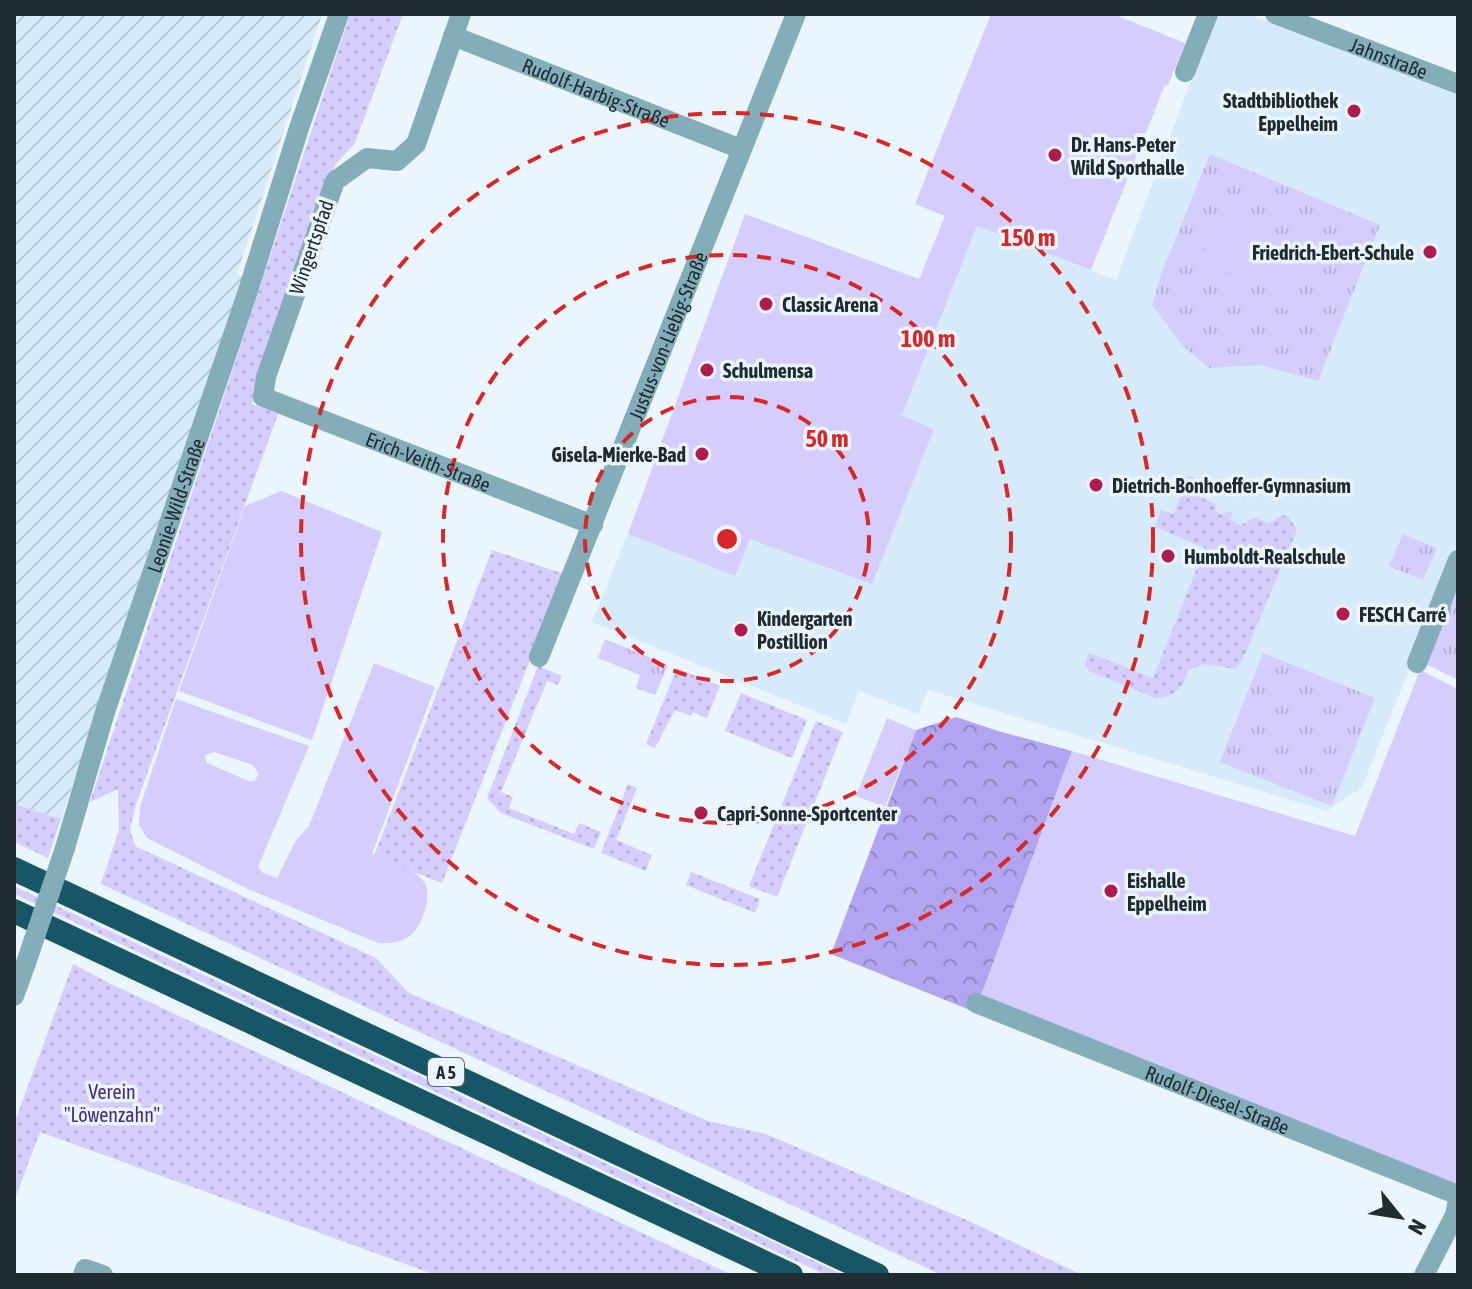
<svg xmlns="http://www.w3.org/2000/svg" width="1472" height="1289" viewBox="0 0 1472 1289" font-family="'Asap Condensed',sans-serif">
<defs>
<pattern id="industrial-furrows" width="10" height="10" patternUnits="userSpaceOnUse" patternTransform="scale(2)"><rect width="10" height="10" fill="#d6eafa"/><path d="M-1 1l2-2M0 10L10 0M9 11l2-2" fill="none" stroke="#b7c9d7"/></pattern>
<pattern id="grass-dots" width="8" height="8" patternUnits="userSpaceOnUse" patternTransform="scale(2)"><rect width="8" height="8" fill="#d5cdfd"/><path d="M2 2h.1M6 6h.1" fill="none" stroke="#b7b0d9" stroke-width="1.8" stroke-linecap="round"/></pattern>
<pattern id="forest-crowns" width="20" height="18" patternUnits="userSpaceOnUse" patternTransform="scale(2)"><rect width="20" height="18" fill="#b2a4f0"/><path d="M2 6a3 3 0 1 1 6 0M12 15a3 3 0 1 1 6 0" fill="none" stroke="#9086c3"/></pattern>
<pattern id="park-tufts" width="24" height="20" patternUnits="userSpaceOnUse" patternTransform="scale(2)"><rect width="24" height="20" fill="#d5cdfd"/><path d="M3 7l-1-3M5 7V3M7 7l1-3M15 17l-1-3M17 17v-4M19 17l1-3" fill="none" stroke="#b7b0d9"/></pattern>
</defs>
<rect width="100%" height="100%" fill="#eaf5fd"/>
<path fill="#d6eafa" d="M1216,14H1248L1458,95V548L1362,787L1327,811L928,690L918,714L859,691L846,724L592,622L628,534L735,576L750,539L872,583L934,429L902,415L977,226L1116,280Z"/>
<path fill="url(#industrial-furrows)" d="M14,14H322L237,274L246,279L61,819L14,804Z"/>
<path fill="url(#grass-dots)" d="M350,14H403L355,143L335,165L252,404L278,414L136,804L130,829L135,846L376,958L409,993L708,1121L766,1134L969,1221L1082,1275H942L101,884L119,830L118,789L90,802Z
M1185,476L1194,477L1196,495L1215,504L1216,511L1222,515L1229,511L1232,513L1231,520L1239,525L1246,523L1252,518C1271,520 1262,530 1282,515L1289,517L1297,530L1242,661L1236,669L1204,664L1188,670C1186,674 1186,679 1184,683C1178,692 1166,699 1156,698L1089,671L1085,665L1089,653L1153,678L1205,548L1155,527L1161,510L1174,514L1181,495L1167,490Z
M492,550L564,574L442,883L374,856Z
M538,666L562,676L558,685L547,681L501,792L513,797L509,808L574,834L579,823L601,832L594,849L501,813L487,798Z
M677,668L720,686L707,718L693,712L691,716L675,710L655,748L646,744Z
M741,693L807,720L792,758L725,731Z
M816,721L843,732L777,897L749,886Z
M628,784L637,788L616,840L652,855L646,871L601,853Z
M14,804L61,819L48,858L14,842Z
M691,872L760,899L755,913L686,885Z
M14,886L844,1275H826L14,894Z
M73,964L111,984L732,1275H436L40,1132L14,1201V1124Z"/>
<path fill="url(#forest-crowns)" d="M956,717L998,731L1072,751L975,1012L831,954L916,730Z"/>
<path fill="url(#park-tufts)" d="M1210,154L1380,225L1318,381L1261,365L1209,368L1183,346L1152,305L1161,274Z
M1403,534L1437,548L1423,580L1389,566Z
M1458,585V680L1426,664Z
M605,639L668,665L655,695L636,688L640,675L598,658Z
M1263,653L1375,698L1332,806L1220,762Z"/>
<path fill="#d5cdfd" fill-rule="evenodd" d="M991,14H1113L1185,43L1168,85H1165L1091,270L977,226L902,415L934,429L872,584L750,539L735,576L628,534L745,214L919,279L945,216L915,204Z
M1219,211L1292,240L1294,237L1316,245L1291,311L1268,303L1272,290L1200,261Z
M281,491L382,532L312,740L179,691L245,506Z
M374,663L435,687L372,854C388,862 411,866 423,880C433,892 424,922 413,933C405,942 390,944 378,943L248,889L147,838L139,825L140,807L176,699L309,746L258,867L263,873L277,878L296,840L309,826ZM214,752L253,765L258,773L256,780L251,782L207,763L205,755Z
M1420,670L1458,689V1178L1454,1186L975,1012L1072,751L1355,836Z
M887,718L916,730L885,807L856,796Z"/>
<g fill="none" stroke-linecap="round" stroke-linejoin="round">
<g stroke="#82adb9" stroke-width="20">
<path id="s1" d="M461,14L416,144L397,161L367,158L335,181L266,377L263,397L593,525"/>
<path id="s2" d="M1275,14L1458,84"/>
<path id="s3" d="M453,36L741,149"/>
<path d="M1185,72L1208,14"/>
<path id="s4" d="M539,657L796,14"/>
<path d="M1417,663L1458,560"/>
<path id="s5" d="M65,848L105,712L247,294L299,128L339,14"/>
<path d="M14,996L26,963"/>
<path id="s6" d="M976,1003L1458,1195"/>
<path d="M83,1275L85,1269L103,1275"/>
<path d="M1424,1275L1455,1215L1458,1200"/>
</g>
<path stroke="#175664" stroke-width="24" d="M14,869L877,1275
M14,911L791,1275"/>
<path stroke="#82adb9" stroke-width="20" d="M26,963L65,848"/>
</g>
<g fill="none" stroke="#d62828" stroke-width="4" stroke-dasharray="14 10">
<circle cx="727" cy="539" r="142"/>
<circle cx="727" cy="539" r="284"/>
<circle cx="727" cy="539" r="426"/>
</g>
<g fill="#ae1b4c" stroke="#eaf5fd" stroke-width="3">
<circle cx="1354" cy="111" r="8"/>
<circle cx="1055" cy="155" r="8"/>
<circle cx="1430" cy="252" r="8"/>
<circle cx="766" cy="304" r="8"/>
<circle cx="707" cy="370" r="8"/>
<circle cx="702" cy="454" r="8"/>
<circle cx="1096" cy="485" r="8"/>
<circle cx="1168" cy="556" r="8"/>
<circle cx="1343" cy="614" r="8"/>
<circle cx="741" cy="630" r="8"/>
<circle cx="701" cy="813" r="8"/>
<circle cx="1111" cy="891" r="8"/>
</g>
<g text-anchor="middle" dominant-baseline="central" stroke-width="7" stroke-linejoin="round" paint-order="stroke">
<rect fill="#eaf5fd" stroke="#5d686f" stroke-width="2" x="428" y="1058" width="36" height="28" rx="6"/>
<g font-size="18" font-weight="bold" fill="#212b32">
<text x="446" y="1072">A 5</text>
</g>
<g font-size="20" fill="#212b32" stroke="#eaf5fd">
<text stroke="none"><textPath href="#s2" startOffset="122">Jahnstraße</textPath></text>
<text stroke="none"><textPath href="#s3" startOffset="154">Rudolf-Harbig-Straße</textPath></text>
<text transform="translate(311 247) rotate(-71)">Wingertspfad</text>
<text stroke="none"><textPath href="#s4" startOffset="346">Justus-von-Liebig-Straße</textPath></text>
<text stroke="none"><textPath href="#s1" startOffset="638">Erich-Veith-Straße</textPath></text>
<text stroke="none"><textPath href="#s5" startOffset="360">Leonie-Wild-Straße</textPath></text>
<text stroke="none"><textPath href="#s6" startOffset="260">Rudolf-Diesel-Straße</textPath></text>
</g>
<g font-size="20" font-weight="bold" fill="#212b32" stroke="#eaf5fd" text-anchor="start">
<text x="1338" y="100" text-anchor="end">Stadtbibliothek<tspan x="1338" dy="23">Eppelheim</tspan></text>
<text x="1071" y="144">Dr. Hans-Peter<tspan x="1071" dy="23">Wild Sporthalle</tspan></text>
<text x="1414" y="252" text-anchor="end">Friedrich-Ebert-Schule</text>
<text x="782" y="304">Classic Arena</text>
<text x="723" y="370">Schulmensa</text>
<text x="686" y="454" text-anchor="end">Gisela-Mierke-Bad</text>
<text x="1112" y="485">Dietrich-Bonhoeffer-Gymnasium</text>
<text x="1184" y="556">Humboldt-Realschule</text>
<text x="1359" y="614">FESCH Carré</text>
<text x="757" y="618">Kindergarten<tspan x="757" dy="23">Postillion</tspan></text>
<text x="717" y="813">Capri-Sonne-Sportcenter</text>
<text x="1127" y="880">Eishalle<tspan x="1127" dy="23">Eppelheim</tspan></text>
</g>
<g font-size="20" fill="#452a81" stroke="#eaf5fd">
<text x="112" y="1091">Verein<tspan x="112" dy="23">"Löwenzahn"</tspan></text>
</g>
</g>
<circle cx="727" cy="539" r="12" fill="#d62828" stroke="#eaf5fd" stroke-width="4"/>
<g font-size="24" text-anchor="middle" font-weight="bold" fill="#d62828" stroke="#eaf5fd" stroke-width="7" stroke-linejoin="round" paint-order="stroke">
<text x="1028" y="246">150 m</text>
<text x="928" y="347">100 m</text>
<text x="827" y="447">50 m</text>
</g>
<rect width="1472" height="1289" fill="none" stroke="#212b32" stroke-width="32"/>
<g transform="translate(1400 1217) rotate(120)" stroke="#eaf5fd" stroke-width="6" paint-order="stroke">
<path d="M0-6L14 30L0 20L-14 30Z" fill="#212b32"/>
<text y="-12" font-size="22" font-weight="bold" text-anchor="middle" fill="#212b32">N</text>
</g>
</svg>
